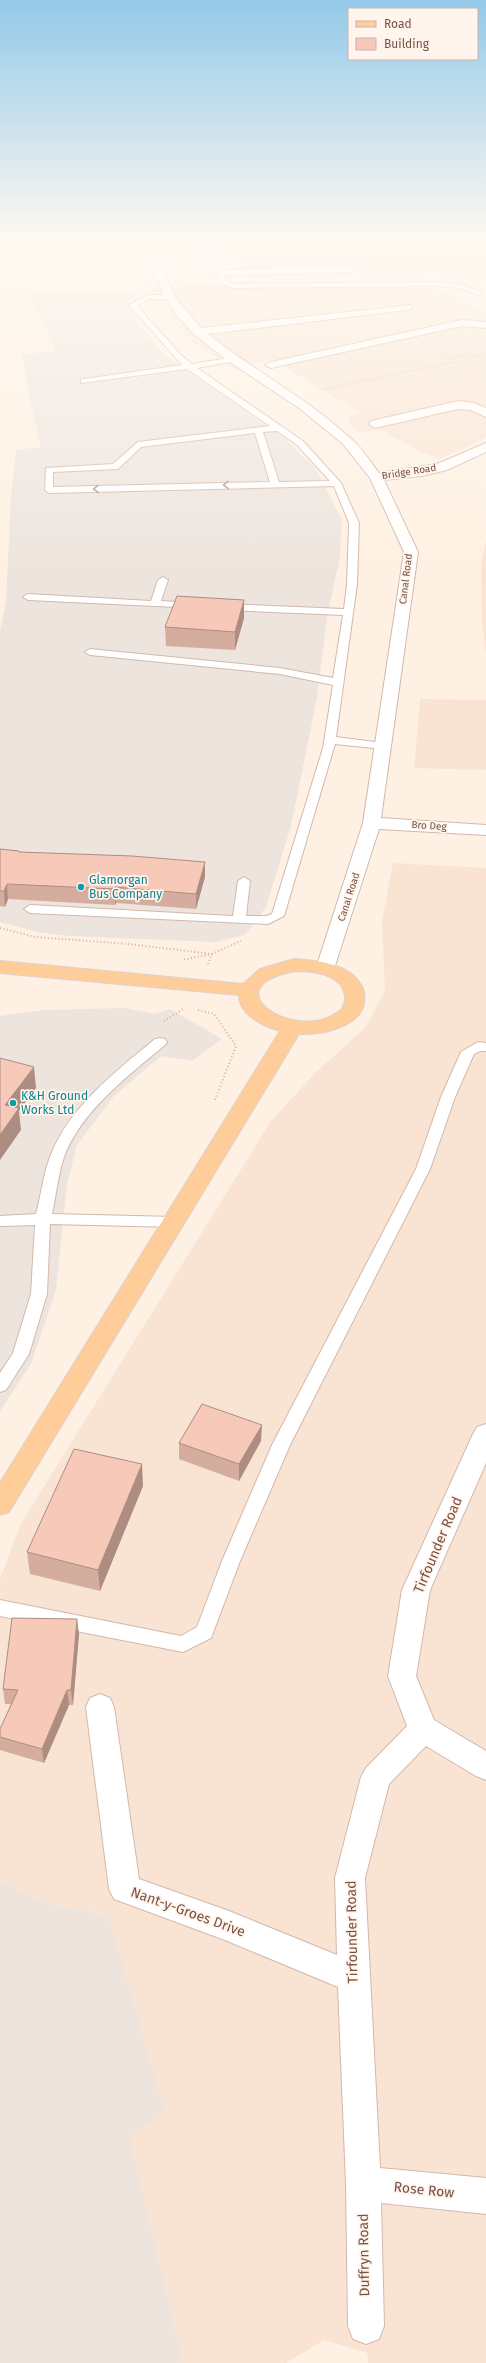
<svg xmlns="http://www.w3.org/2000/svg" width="486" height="2363" viewBox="0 0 486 2363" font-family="'Fira Sans',sans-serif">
<rect width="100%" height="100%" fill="#fef1e3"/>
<path fill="#f9e4d4" d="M228,241H486V276L433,273L363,276L354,266L240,269Z
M396,282L425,286L445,292L486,313V438L440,459L417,450L380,429L360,433L352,427L348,416L361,413L273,360L232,368L193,342L166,314L149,287Z
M486,541V653L482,622L481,563Z
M420,699L486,700V770L414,768Z
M393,863L486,868V2363H368L367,2353L324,2340L286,2363H183L130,2136L108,1915L49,1904L0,1882V1579L20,1525L271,1121L316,1072L365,1028L385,991L382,921Z"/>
<path fill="#ede4de" d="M131,290L137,295L129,300L127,306L143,330L167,357L284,438L316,469L342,520L340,556L327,618L317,698L291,826L266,907L245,935L216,942L70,936L38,932L0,922V632L6,601L11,498L16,450L41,447L29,396L22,354L56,351L29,293Z
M124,1008L155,1014L170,1009L222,1039L192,1061L161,1056L114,1096L77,1145L67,1184L56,1290L31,1364L0,1411V1016L44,1010Z
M0,1882L49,1904L108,1915L165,2113L130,2136L183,2363H0Z"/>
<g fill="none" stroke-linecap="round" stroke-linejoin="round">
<defs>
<path id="service" d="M217,272H221L227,280L233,284L434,282L460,284L483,293L479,295L459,288L434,286L232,288L221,283Z
M148,295H170L174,297L170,299H149L137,306L180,354L192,364L235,357V361L197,368L303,441L341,483L359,523L357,584L336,737L383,743L389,746L383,749L335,744L284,916L268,924L30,913L24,909L30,905L233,916L238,881L244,877L250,881L246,916H266L272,914L323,748L333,685L280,674L90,655L85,652L90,649L280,668L333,678L343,615L224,610L219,607L224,604L344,609L347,584L349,523L334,486L49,493L45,490L46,468L113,464L138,442L270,426L187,369L81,383V379H84L182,365L129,305ZM277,431L297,445L330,481L279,482L263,432ZM255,433L270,482L53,487V472L118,469L141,447Z
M163,577L168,580L161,601L194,603L199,606L198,608L28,600L23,597L28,594L151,601L158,580Z
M160,1038L165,1039L167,1042L165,1045C129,1075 81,1111 64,1157C58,1175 56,1196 52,1214L175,1217L180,1218L183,1222L180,1226L175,1227L50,1224L47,1294L29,1354L6,1390L0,1392V1373L13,1353L31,1294L35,1225L0,1226V1216L36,1214C41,1196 43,1175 50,1157C69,1107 115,1072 155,1039Z
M478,1042L486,1043V1051H480L474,1054L455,1097L430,1169L290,1445L240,1561L211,1638L183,1652L0,1616V1600L181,1636L197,1627L222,1561L272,1445L416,1169L441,1097L461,1052Z"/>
<path id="minor" d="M140,241H150L175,297L201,328L411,305V309L407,310L208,334C254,371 307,398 350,438C361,447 370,461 379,473L437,464L486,443V452L447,470L422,476L384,480L418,552L381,818L486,825V835L379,829L333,972L326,974L319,972L316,968L363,823L404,552L370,478L343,444L299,408L228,361L194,334L179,318L165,297Z
M200,241H210L214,260L222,270L351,266L356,269L351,272L219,276C205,273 202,252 200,241Z
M418,241H428L431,246L426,249L422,248Z
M462,320L486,322V328L462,326L271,368L265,365L271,362Z
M458,401L474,403L486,408V417L471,410L458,409L375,428L369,424L371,421Z
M486,1424V1463L430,1590L416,1676L434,1720L486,1751V1780L476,1776L426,1746L389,1784L365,1878L380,2168L486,2178V2214L381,2203L384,2326L379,2339L366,2344L353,2339L348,2326L346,2184L338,1987L225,1940L114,1899L109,1889L86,1707L90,1698L100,1694L110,1698L114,1707L139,1879L229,1911L337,1955L335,1878L361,1777L366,1768L407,1726L388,1676L402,1590L473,1434L477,1427Z"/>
<path id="primary" d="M294,959C312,960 332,962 347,971C355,975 362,984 364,992C370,1026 323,1035 299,1034L9,1512L0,1515V1483L280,1031C264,1026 239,1016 239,995L0,973V961L243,984L260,969ZM295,971C313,971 342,973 345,996C346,1005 342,1011 333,1015C296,1037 227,998 274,977C281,974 288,973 295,971Z"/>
</defs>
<use href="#service" stroke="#d3b8ab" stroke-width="2"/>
<use href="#minor" stroke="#d3b8ab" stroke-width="2"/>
<use href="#primary" stroke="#dcd2cf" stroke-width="2"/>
<path stroke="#dcac9b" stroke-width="1.5" stroke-dasharray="0.5 1.5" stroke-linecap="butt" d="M188,287L201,286
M479,357L486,361
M444,364L454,362L486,378
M319,390L444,364L445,360L470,353L478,357L486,355"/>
<path stroke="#dcac9b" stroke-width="2" stroke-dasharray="1 2.5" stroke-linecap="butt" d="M0,928L35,937L129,944L212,954L182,960
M208,964L212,954L241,941
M198,1010L214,1014L236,1046L215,1100
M164,1021L185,1008"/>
<use href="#service" fill="#fff" fill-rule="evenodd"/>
<use href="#minor" fill="#fff" fill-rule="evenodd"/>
<use href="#primary" fill="#ffcd9a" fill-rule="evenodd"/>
</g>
<path fill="#d4ad9e" d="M244,600V618L235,650L166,646L165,627Z
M0,849L19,851L20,852L205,877L196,909L116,903L115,905L8,899L5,907L0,906Z
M261,1441L239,1481L179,1459V1443Z
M143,1486L100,1591L30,1574L27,1552Z
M79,1634L73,1705H69L44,1763L0,1750V1729L11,1704H5L3,1689Z"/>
<path fill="#ad8d81" d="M244,600V618L235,650V632Z
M205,862V877L196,909V894Z
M7,884L8,899L5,907L4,891Z
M115,887L116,903L115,905Z
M34,1067L36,1088L19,1111L21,1130L0,1160V1135L5,1105Z
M262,1425L261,1441L239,1481V1464Z
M142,1464L143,1486L100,1591L98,1570Z
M77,1619L79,1634L73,1705L71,1690Z
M67,1690L69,1705L44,1763L42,1749Z"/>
<path fill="#f7c9b8" stroke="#ad8d81" d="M177,596L244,600L235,632L165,627Z
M0,849L19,851V852L132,856L205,862L196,894L115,887V889L7,884L4,891H0Z
M0,1058L34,1067L5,1105L19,1108L0,1135Z
M202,1404L262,1425L239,1464L179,1443Z
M74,1449L142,1464L98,1570L27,1552Z
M12,1618L77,1619L71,1690H67L42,1749L0,1737V1729L18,1690L3,1689Z"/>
<defs><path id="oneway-chevron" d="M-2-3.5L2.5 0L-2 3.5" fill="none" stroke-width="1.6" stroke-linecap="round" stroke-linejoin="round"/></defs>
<g stroke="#af9790">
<use href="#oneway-chevron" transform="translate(226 485) rotate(178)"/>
<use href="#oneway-chevron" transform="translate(96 489) rotate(178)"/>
</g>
<linearGradient id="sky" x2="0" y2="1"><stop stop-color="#94c9e9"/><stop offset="0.42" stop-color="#fff9f2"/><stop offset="1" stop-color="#fff9f2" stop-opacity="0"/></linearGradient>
<rect width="486" height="572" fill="url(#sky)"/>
<g fill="#0f9aa8" stroke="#fff5ec" stroke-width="1.5">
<circle cx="81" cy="887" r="4"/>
<circle cx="13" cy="1103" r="4"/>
</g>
<g text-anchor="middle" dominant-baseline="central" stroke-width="3.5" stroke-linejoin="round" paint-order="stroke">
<g font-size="10" fill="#795246" stroke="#fff5ec">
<text transform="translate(409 472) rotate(-9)">Bridge Road</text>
<text transform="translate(406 579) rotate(-83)">Canal Road</text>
<text transform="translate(429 826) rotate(4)">Bro Deg</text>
<text transform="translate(349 897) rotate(-72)">Canal Road</text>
</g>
<g font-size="12" fill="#0d838f" stroke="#fff5ec" text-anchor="start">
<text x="89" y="880">Glamorgan<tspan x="89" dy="14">Bus Company</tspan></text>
<text x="21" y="1096">K&amp;H Ground<tspan x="21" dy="14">Works Ltd</tspan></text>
</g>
<g font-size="14" fill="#795246" stroke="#fff5ec">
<text transform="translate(438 1545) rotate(-67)">Tirfounder Road</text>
<text transform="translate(188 1912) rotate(20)">Nant-y-Groes Drive</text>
<text transform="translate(352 1932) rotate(-91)">Tirfounder Road</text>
<text transform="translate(424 2190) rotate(6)">Rose Row</text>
<text transform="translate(364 2255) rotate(-91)">Duffryn Road</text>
</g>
</g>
<rect x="348" y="8" width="130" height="52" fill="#fff5ec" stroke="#c9b4aa"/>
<rect x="356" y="21" width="20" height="6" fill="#ffcd9a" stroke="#c9b4aa"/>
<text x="384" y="28" font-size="12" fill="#795246">Road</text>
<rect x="356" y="38" width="20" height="12" fill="#f7c9b8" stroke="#c9b4aa"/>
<text x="384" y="48" font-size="12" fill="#795246">Building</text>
</svg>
